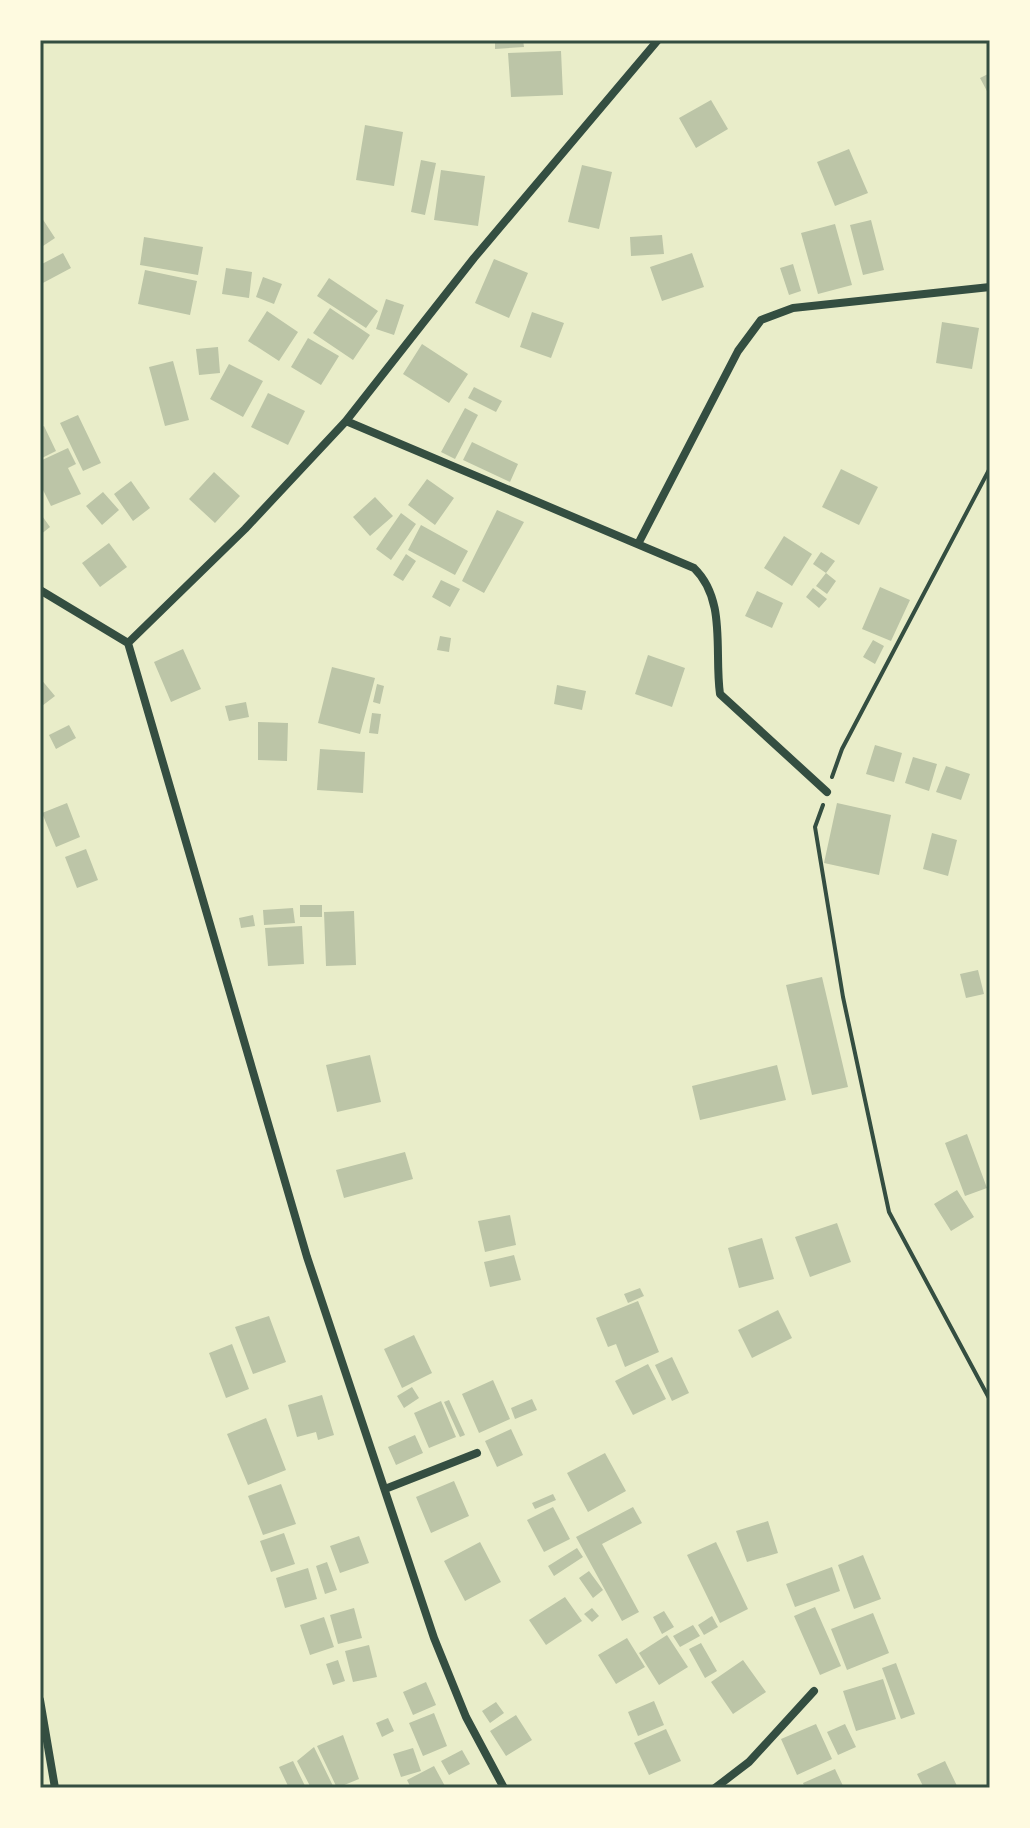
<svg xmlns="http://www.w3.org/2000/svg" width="1030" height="1828" viewBox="0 0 1030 1828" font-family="Inter,sans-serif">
<rect width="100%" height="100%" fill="#e9edc9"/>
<path fill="#bcc5a7" d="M495,40H523L524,47L495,49Z
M561,51L563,95L511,97L508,53Z
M990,73V92L988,93L980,78Z
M711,100L728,129L696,148L679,118Z
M365,125L403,132L394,186L356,180Z
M849,149L868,193L835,206L817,162Z
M421,160L436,163L425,215L411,212Z
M582,165L612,172L599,229L568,222Z
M441,170L485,176L478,226L434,220Z
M40,215L55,238L40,248Z
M871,220L884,270L863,275L850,225Z
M835,224L852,285L818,294L801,233Z
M662,235L664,254L631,256L630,237Z
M144,237L203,247L198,275L140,265Z
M63,253L71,268L41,284L40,265Z
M692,253L704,287L662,301L650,267Z
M494,259L528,273L509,318L475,303Z
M793,264L801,291L789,295L780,268Z
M226,268L252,272L249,298L222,294Z
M145,270L197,281L190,315L138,304Z
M263,277L282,284L274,304L256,297Z
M329,278L378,311L366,328L317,296Z
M386,299L404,305L394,335L376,329Z
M330,308L370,335L353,360L313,333Z
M267,311L298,332L279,361L248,341Z
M532,312L564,323L551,358L520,347Z
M942,322L979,328L972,369L936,363Z
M308,338L339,356L321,385L291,367Z
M422,344L468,374L449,403L403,374Z
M218,347L220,373L199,375L196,349Z
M173,361L189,420L165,426L149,367Z
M229,364L263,381L243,417L210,399Z
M474,387L502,401L496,412L468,398Z
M268,393L305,411L288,445L251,427Z
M465,408L478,415L455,459L441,452Z
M78,415L101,463L83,471L60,423Z
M44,426L56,451L40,459V428Z
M472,442L518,464L510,482L463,460Z
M68,448L76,464L68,468L81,494L51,506L40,484V461Z
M841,469L878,487L859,525L822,507Z
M214,472L240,496L215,523L189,499Z
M427,479L454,498L435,525L408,505Z
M131,481L150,508L133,521L114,494Z
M103,492L119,510L102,525L86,506Z
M375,497L393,516L370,536L353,517Z
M497,510L524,522L484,593L462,581Z
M40,513L50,527L40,535Z
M401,513L416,524L391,560L376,549Z
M421,525L468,551L455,575L408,550Z
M784,536L812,554L792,586L764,568Z
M109,543L127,567L100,587L82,563Z
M821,552L835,561L826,573L813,564Z
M406,554L416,561L403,581L393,575Z
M826,573L836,581L827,594L816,586Z
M441,580L460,589L450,607L432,597Z
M880,587L910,600L891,641L862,629Z
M813,588L827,599L819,608L806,597Z
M757,591L783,603L772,628L745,616Z
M440,636L451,638L449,652L437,650Z
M873,640L884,646L875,664L863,657Z
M183,649L201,689L171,702L154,662Z
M648,655L685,668L672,707L635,694Z
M332,667L375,678L360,734L318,723Z
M40,678L55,696L42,706L40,704Z
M377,684L384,686L380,704L373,702Z
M557,685L586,691L582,710L554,704Z
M246,702L249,717L229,721L225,706Z
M372,713L381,714L378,734L369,733Z
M258,722L288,723L287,761L258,760Z
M69,725L76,738L56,749L49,735Z
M875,745L902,753L894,782L866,774Z
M320,749L365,752L363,793L317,790Z
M913,757L937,764L929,791L905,783Z
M946,766L970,774L961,800L936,792Z
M67,803L80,837L56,847L42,813Z
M837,803L891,815L879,875L824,863Z
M932,833L957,840L948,876L923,869Z
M86,849L98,880L77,888L65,857Z
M300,905H322V917H300Z
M293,908L295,923L264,925L263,910Z
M354,911L356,965L326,966L324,912Z
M253,915L255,926L241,928L239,918Z
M302,926L304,964L268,966L265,928Z
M978,970L984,994L966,998L960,974Z
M822,977L848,1087L812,1095L786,985Z
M370,1055L381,1102L337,1112L326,1065Z
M777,1065L786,1100L700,1120L692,1086Z
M967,1134L987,1188L965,1196L945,1143Z
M405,1152L413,1179L344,1198L336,1170Z
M957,1190L974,1217L951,1231L934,1204Z
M510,1215L516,1245L485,1252L478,1221Z
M837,1223L851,1262L810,1277L795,1237Z
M762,1238L774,1279L739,1288L728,1248Z
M514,1255L521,1280L490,1287L484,1262Z
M640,1288L644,1296L628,1303L624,1294Z
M638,1301L659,1352L625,1367L616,1344L608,1347L596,1318Z
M778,1310L792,1338L752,1358L738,1330Z
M269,1316L286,1362L253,1374L235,1327Z
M414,1335L432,1373L402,1388L384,1349Z
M232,1344L249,1389L226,1398L209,1353Z
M672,1357L689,1393L672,1401L655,1365Z
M648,1364L666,1399L633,1415L615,1381Z
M493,1380L510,1419L479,1433L462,1394Z
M412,1387L419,1398L404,1408L397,1396Z
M322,1395L334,1435L318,1440L316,1432L297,1437L288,1405Z
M532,1399L537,1410L515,1419L511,1408Z
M449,1400L465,1435L460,1437L444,1402Z
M441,1401L456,1437L429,1448L414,1413Z
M266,1418L286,1470L248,1485L227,1434Z
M511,1429L523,1455L497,1467L485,1441Z
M415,1435L423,1453L396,1465L388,1447Z
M605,1453L626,1491L588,1512L567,1473Z
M454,1481L469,1516L431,1533L416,1497Z
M281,1484L296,1524L263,1535L248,1496Z
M553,1494L556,1500L535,1509L532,1503Z
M553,1507L570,1539L544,1552L527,1520Z
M633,1507L642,1523L602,1544L639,1612L622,1621L576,1537Z
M768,1521L778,1553L747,1562L736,1531Z
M284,1533L295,1564L271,1572L260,1541Z
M359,1536L369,1563L340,1573L330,1546Z
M480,1542L501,1582L465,1601L444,1561Z
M716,1542L748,1609L720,1623L687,1555Z
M577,1548L583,1557L554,1576L548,1566Z
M863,1555L881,1599L854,1609L838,1565Z
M327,1562L337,1590L325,1594L316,1566Z
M832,1567L840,1591L795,1607L786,1584Z
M308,1568L317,1599L285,1608L276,1578Z
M589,1571L603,1590L593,1598L579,1578Z
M565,1597L582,1621L546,1645L529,1620Z
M815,1607L841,1666L820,1675L794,1616Z
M354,1608L362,1638L338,1644L330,1615Z
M592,1608L599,1616L592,1622L584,1614Z
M664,1611L674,1627L662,1634L653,1617Z
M873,1613L889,1653L847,1670L831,1629Z
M712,1616L718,1627L704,1635L698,1625Z
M324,1617L334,1647L310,1655L300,1625Z
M693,1625L700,1636L680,1647L673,1636Z
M667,1635L688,1667L659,1685L639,1653Z
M627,1638L645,1667L616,1684L598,1655Z
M701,1643L717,1671L705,1678L689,1649Z
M369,1645L377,1677L353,1682L345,1651Z
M338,1660L345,1681L333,1685L326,1664Z
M743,1660L766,1692L733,1714L711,1682Z
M896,1663L915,1714L901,1719L882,1668Z
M883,1679L896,1719L856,1731L843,1691Z
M426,1682L436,1705L413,1715L403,1692Z
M654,1701L664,1725L638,1736L628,1712Z
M496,1702L504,1713L490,1723L482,1711Z
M434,1713L447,1746L423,1756L409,1723Z
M516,1715L532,1740L506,1756L490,1731Z
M388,1718L394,1731L382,1737L376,1723Z
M816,1724L832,1759L797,1775L781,1739Z
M845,1724L856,1747L838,1755L827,1732Z
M666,1729L681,1761L649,1775L634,1743Z
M343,1735L359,1779L337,1788L317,1746Z
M314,1747L334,1788H311L297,1761Z
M413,1748L421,1771L401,1777L393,1754Z
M462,1750L470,1764L449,1775L441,1761Z
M293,1761L306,1788H289L279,1767Z
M945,1761L958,1788H924L917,1774Z
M434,1766L446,1788H411L407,1780Z
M835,1769L844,1788H805L803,1783Z"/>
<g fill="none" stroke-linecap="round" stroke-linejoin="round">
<path stroke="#344e41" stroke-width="4" d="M832,777L842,749L990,468
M823,805L815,827L843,997L889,1212L990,1400"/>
<path stroke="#344e41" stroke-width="8" d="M346,421L694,568C727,600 714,652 720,694L827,792
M638,544L738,351L761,320L793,308L990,287
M40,590L128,643
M385,1489L477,1453
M40,1700L55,1788
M504,1788L466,1717L434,1638L307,1257L128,643L245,529L346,421L474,258L658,40
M715,1788L749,1762L814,1691"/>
</g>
<rect width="1030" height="1828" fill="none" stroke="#fefae0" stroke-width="84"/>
<rect x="42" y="42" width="946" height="1744" fill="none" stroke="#344e41" stroke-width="3"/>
</svg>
